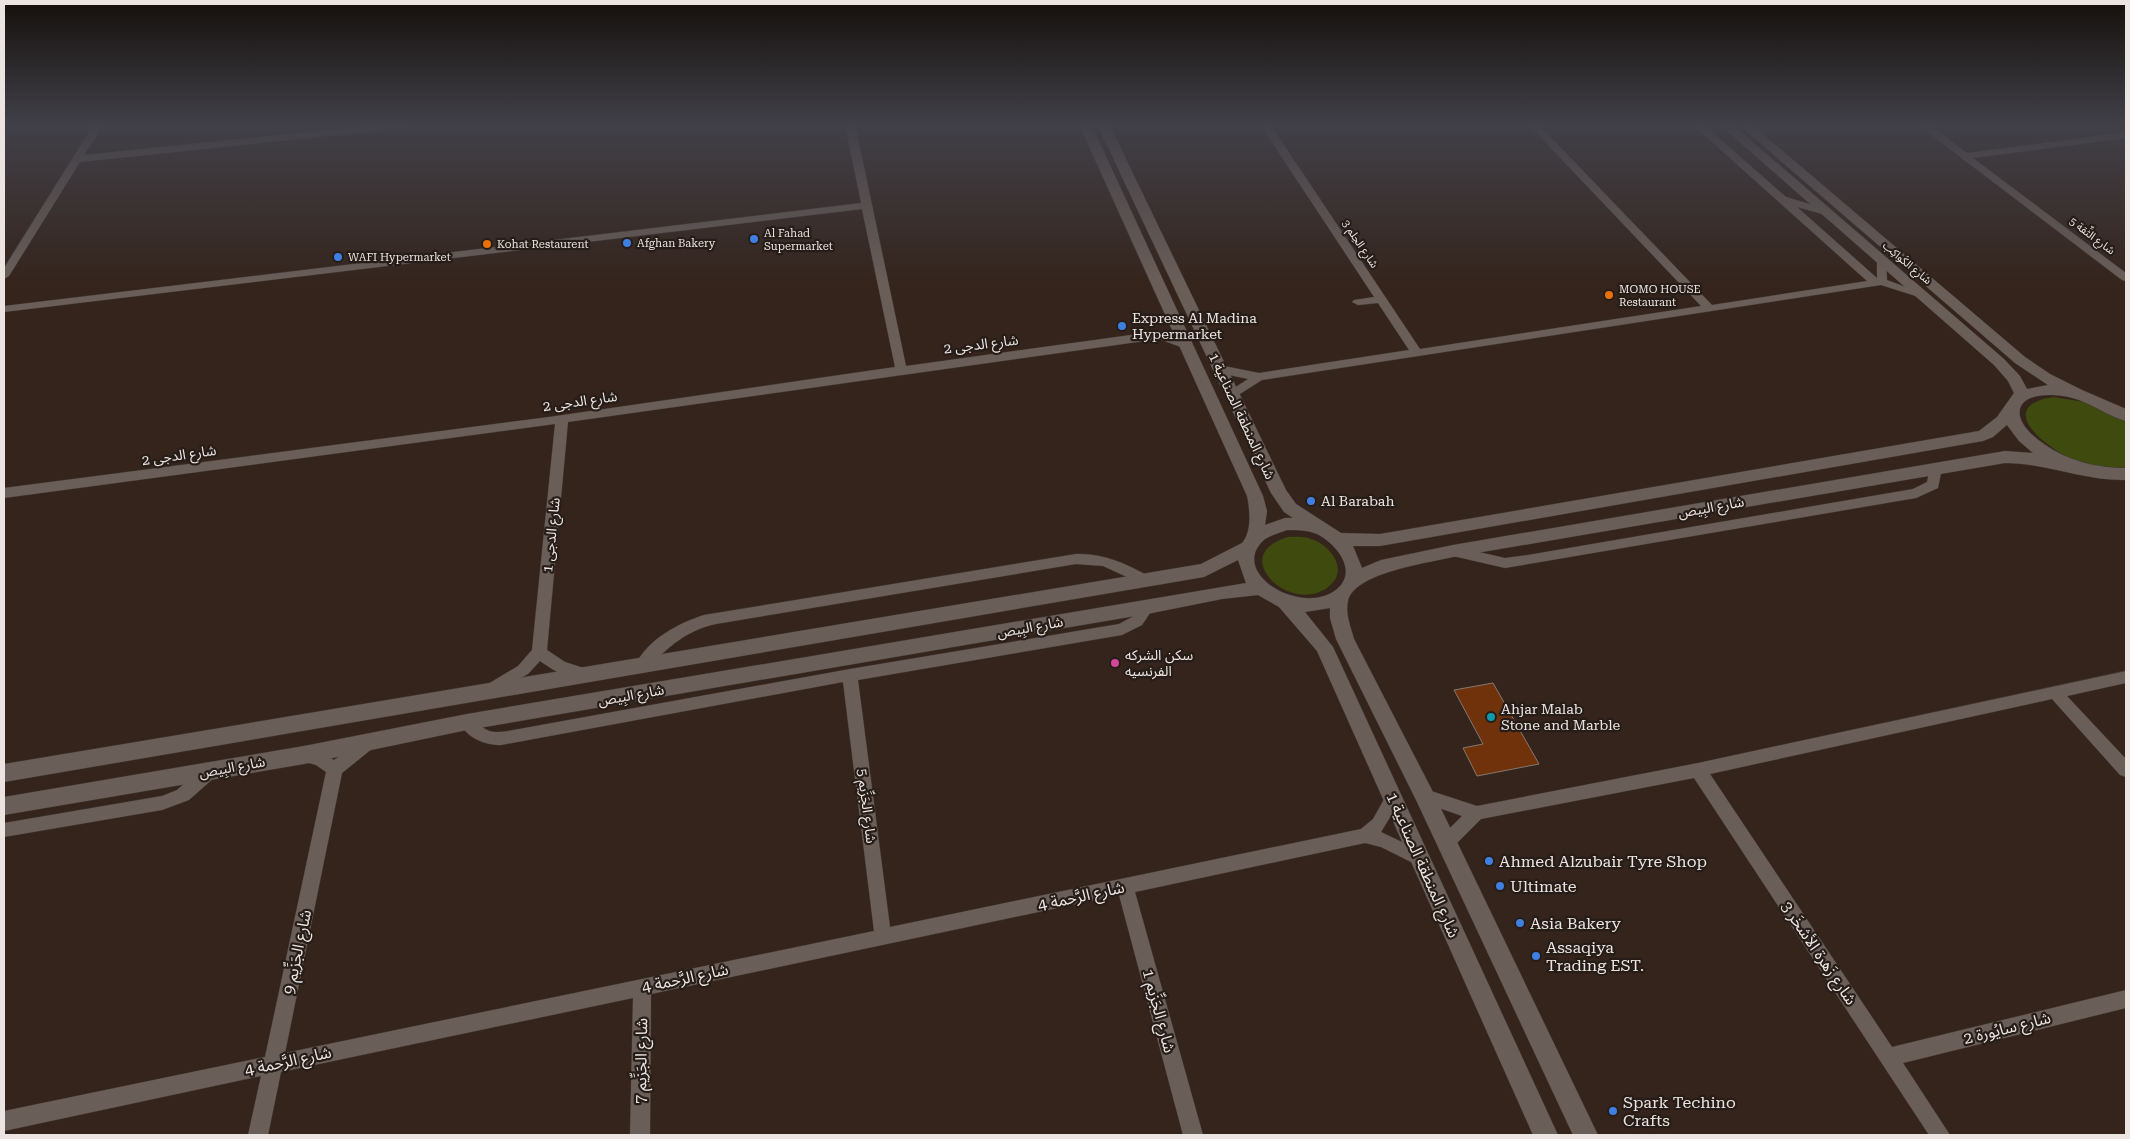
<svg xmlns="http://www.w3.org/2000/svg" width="2130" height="1139" viewBox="0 0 2130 1139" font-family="'Roboto Serif','Noto Sans Arabic',serif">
<rect width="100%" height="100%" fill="#271d18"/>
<path fill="#34241c" d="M4,124H2126V1135H4Z"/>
<path fill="#3f4a0f" d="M2053,397L2091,403L2126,421V468C2107,469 2088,466 2070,458C2042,445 1996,406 2053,397Z
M1288,537C1296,537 1303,536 1311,539C1331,545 1350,571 1328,587C1291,616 1226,555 1288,537Z"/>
<path fill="#70320b" stroke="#857872" d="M1493,683L1539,764L1477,776L1463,748L1483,744L1454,690Z"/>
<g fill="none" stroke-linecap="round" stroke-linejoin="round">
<defs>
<path id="minor" d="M94,124H104L84,155L386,124H419L414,127L80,162L9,276L4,279V268Z
M845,124H855L906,366L1160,331L1192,345L1186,349L1159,339L568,422L547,650L565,662L590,670L592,674L590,678C574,684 553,670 540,661L528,674L493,694L488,692L486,688L488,684L518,666L532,650L555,424L4,498V488L549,417L895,367L862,209L4,312V306L861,203Z
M1260,124H1270L1420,349L1701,306L1528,124H1538L1712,305L1867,281L1692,124H1703L1786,197L1830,210L1831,212L1826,215L1797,207L1877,278V261L1878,259H1886L1887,280L1927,295L1922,298L1881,285L1262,380L1232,399L1226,395L1228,392L1248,379L1215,372V366L1219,365L1259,373L1409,350L1378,303L1358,305L1352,302L1354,300L1374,297Z
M1917,124H1928L1967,153L2126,132V138L1973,158L2126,273V281L2122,280Z
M1936,464L1942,468L1938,488L1916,498L1505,568L1453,556L1446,551L1453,546L1505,558L1528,555L1913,489L1927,482L1930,468Z
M1076,554C1103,553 1124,563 1147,575L1149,579L1147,583L1142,584L1103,566L1076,564L716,624C687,630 668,647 648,668L643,670L638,668L636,664C648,639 679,623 704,615Z
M1147,602L1152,603L1154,607L1142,625L1122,635L858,680L890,927L1361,829L1373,819L1387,794L1393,792L1399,794L1401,799L1381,832L1425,853L1427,858L1425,863L1419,866L1381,847L1365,843L1135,892L1203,1135H1183L1119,895L651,994L650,1135H630L633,998L281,1072L268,1135H248L261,1076L4,1131V1111L265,1057L326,772L316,765L298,760L296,755L298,750C310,746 325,754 334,760L363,738L368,736L373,738L376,743L373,748L342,773L285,1053L874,931L843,682L501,745C484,745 467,738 459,722L462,717C473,713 477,725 487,730C493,733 501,732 508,731L850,669L1119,624L1132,617L1142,603Z
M2126,671V683L2067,696L2126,759V777L2120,775L2052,699L1710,774L1892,1047L2126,990V1008L1903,1063L1950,1135H1929L1694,778L1481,819L1453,847L1447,849L1441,847L1439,842L1441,837L1462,816L1419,801L1417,796L1419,791L1425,789L1477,806L1698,763Z
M210,764L216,766L218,771L216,776L189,800L162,810L4,837V823L162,796L177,790L204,766Z"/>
<path id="tertiary" d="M1079,124H1091L1263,496L1267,511L1265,525L1285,518H1293L1284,512L1271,493L1097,124H1109L1286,490L1296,504L1341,533L1380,534L1979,431L1997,417L2014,393L2008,381L1994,365L1719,124H1732L2004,359L2020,376L2027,389L2048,385L2015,363L1738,124H1751L2025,357L2050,374L2082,390L2126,409V421C2104,415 2087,399 2063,396C2015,389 2004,417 2044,444C2068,461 2097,468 2126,468V480C2085,481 2046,463 2005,463L1453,557C1427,563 1354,573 1348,601C1345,614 1351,627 1354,639L1432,790L1598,1135H1573L1417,802L1336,639L1330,618V608L1305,612L1333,647L1558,1135H1533L1317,651L1279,607L1258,595L1222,599L1147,614L467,730L304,764L4,815V797L304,746L467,714L1246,583L1238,560L1204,577L4,782V764L1201,564L1242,543C1252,532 1250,510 1247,496ZM2007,425L2019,441L2033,453L2005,451L1453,545L1381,560L1362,568L1353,546H1380L1983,441L1993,437ZM1287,530C1296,530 1308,530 1317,534C1335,543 1359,570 1337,589C1302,618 1226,572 1265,539C1271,535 1280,533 1287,530Z"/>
</defs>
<use href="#minor" stroke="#403834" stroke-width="1"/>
<use href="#tertiary" stroke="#403834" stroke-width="1"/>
<use href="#minor" fill="#6a5e58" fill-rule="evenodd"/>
<use href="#tertiary" fill="#6a5e58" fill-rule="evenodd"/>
</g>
<linearGradient id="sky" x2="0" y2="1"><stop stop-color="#15100d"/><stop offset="0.44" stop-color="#414048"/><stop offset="1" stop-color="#414048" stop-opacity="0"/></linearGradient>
<rect width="2130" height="284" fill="url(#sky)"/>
<g fill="#3f7fe0" stroke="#271d18" stroke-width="2">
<circle cx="754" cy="239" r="5"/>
<circle cx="627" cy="243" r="5"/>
<circle cx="338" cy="257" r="5"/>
<circle cx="1122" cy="326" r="5"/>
<circle cx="1311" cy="501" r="5"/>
<circle cx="1489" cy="861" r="5"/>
<circle cx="1500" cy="886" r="5"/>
<circle cx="1520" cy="923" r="5"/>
<circle cx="1536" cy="956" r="5"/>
<circle cx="1613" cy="1111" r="5"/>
</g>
<g fill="#e8710a" stroke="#271d18" stroke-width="2">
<circle cx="487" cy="244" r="5"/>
<circle cx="1609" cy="295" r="5"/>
</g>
<circle fill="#d1479c" stroke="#271d18" stroke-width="2" cx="1115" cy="663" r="5"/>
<circle fill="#0f9aa8" stroke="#271d18" stroke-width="2" cx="1491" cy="717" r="5"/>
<g text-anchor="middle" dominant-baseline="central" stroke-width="4.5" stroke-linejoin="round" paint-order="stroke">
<g font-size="11" fill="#ebe4e0" stroke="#271d18" text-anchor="start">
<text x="764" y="233">Al Fahad<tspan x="764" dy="13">Supermarket</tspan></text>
<text x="637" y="243">Afghan Bakery</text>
<text x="497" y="244">Kohat Restaurent</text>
<text x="348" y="257">WAFI Hypermarket</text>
<text x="1619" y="289">MOMO HOUSE<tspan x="1619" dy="13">Restaurant</tspan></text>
</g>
<g font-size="11" fill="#ebe4e0" stroke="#271d18">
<text transform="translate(2092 236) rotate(37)">شارع الثِّقة 5</text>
<text transform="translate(1360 244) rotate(56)">شارع الحِلم 3</text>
<text transform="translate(1907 263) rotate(40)">شارع الكَواكِب</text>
</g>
<g font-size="14" fill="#ebe4e0" stroke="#271d18" text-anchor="start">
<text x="1132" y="318">Express Al Madina<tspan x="1132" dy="16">Hypermarket</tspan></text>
<text x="1321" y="501">Al Barabah</text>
<text x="1125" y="655">سكن الشركه<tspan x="1125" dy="16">الفرنسيه</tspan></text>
<text x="1501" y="709">Ahjar Malab<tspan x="1501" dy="16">Stone and Marble</tspan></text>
</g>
<g font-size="14" fill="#ebe4e0" stroke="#271d18">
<text transform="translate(981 344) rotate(-7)">شارع الدجى 2</text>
<text transform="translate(580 401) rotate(-8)">شارع الدجى 2</text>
<text transform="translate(1242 416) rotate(65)">شارع المنطقة الصناعية 1</text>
<text transform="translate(179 455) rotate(-8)">شارع الدجى 2</text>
<text transform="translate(1711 507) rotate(-10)">شارع البِيص</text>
<text transform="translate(551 535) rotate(-84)">شارع الدجى 1</text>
<text transform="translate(1030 627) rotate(-10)">شارع البِيص</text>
<text transform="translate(631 695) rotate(-10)">شارع البِيص</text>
<text transform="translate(232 767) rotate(-10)">شارع البِيص</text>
<text transform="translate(867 806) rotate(83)">شارع الجَزِّيم 5</text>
</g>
<g font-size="16" fill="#ebe4e0" stroke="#271d18" text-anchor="start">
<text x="1499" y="861">Ahmed Alzubair Tyre Shop</text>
<text x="1510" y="886">Ultimate</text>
<text x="1530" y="923">Asia Bakery</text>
<text x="1546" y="947">Assaqiya<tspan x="1546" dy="18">Trading EST.</tspan></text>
<text x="1623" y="1102">Spark Techino<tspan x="1623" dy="18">Crafts</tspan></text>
</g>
<g font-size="16" fill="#ebe4e0" stroke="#271d18">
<text transform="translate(1423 865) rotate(66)">شارع المنطقة الصناعية 1</text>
<text transform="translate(1081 896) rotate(-12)">شارع الرَّحمة 4</text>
<text transform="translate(297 952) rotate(-78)">شارع الجَزِّيم 9</text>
<text transform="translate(1819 953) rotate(56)">شارع زَهرة الأشخَر 3</text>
<text transform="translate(685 978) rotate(-12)">شارع الرَّحمة 4</text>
<text transform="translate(1159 1011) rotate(75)">شارع الجَزِّيم 1</text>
<text transform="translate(2007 1028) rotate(-14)">شارع سايُورة 2</text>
<text transform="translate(288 1061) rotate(-12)">شارع الرَّحمة 4</text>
<text transform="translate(641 1061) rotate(-89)">شارع الجَزِّيم 7</text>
</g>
</g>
<rect width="2130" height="1139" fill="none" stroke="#ebe4e0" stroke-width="10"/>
</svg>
